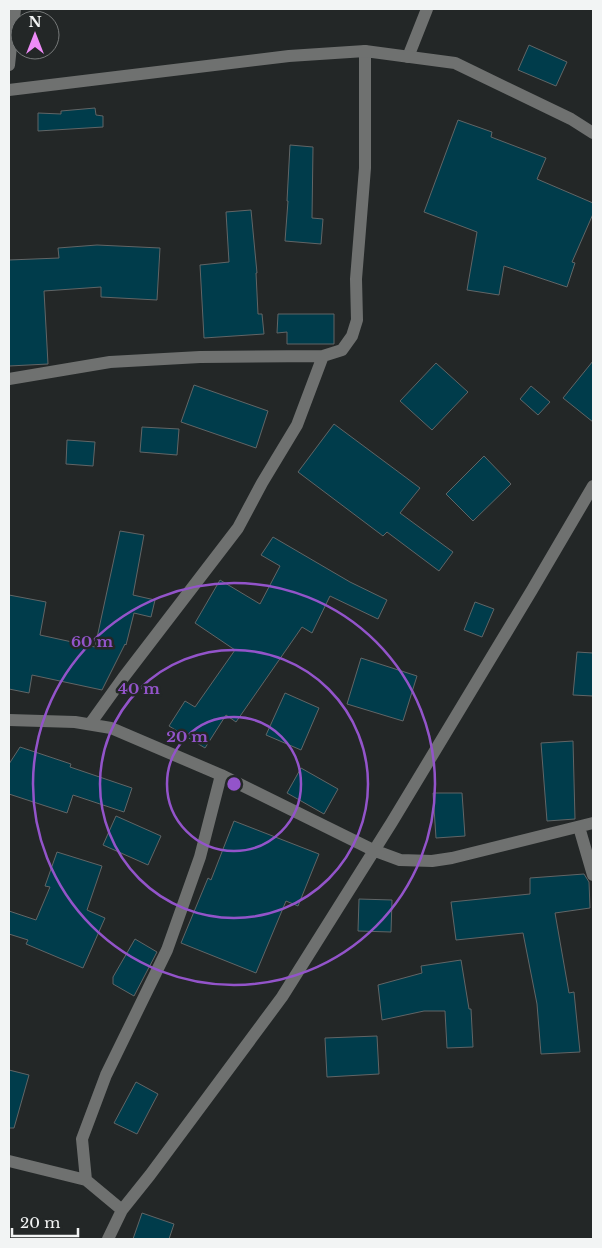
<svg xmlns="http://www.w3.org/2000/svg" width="602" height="1248" viewBox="0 0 602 1248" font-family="'Libre Baskerville',serif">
<rect width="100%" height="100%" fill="#232727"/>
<path fill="#003c4b" stroke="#616566" d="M529,45L567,62L556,86L518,70Z
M95,108L96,115L103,116V127L38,131V113L61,114V111Z
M458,120L492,132L491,137L546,158L537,179L593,203V214L572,262L575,263L567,287L504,266L499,295L467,290L477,232L424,212Z
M290,145L313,147L312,218L323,219L321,244L285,241L288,201H287Z
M251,210L257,273H256L258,314H262L264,334L204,338L200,265L229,262L226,212Z
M97,245L160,248L157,300L101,297V287L44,291L48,364L9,366V260L59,258L58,248Z
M278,314H334V344H287V332L277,333Z
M593,361V422L563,398Z
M436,363L468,392L432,430L400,401Z
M194,385L268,411L256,448L181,422Z
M531,386L550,402L538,415L520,399Z
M334,424L420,488L400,513L453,552L439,571L387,532L383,536L298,472Z
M142,427L179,429L177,455L140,452Z
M67,440L95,442L93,466L66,464Z
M484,456L511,484L473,521L446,494Z
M120,531L144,535L133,595L155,600L151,617L134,613L126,645L125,644L102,690L32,675L29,693L9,689V595L46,602L40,635L95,647Z
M273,537L350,582L387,600L378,619L330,596L312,633L302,627L236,722L226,715L205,748L169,726L185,701L195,707L235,650L195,623L220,580L260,604L280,566L261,555Z
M475,602L494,609L482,637L464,630Z
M577,652L593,653V696L573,695Z
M361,658L417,676L403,721L347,704Z
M285,693L319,708L301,750L266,735Z
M573,741L575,819L547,821L541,743Z
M20,747L71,764L70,767L132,788L124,812L73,795L67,813L9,794V764Z
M301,768L338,789L324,814L287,793Z
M433,793H462L465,836L436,838Z
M116,816L161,836L148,865L103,845Z
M234,821L319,854L298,906L286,901L256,973L181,943L208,878L211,880Z
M57,852L102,866L87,910L105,918L83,968L26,944L28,940L9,934V911L36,920L50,887L45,886Z
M584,874L589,882L590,908L555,913L569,993L574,992L580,1052L541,1054L537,1004L523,933L456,940L451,902L530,894V878Z
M359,899L392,900L391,932L358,931Z
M135,939L157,952L134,996L113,984V977Z
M461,960L469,1009H471L473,1047L447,1048L445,1011H424L382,1020L378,985L422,973L421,966Z
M377,1036L379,1074L327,1077L325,1038Z
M9,1070L29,1075L14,1128H9Z
M136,1082L158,1094L137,1134L114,1123Z
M142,1213L174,1224L169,1239H133Z"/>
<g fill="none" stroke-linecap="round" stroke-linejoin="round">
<path stroke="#6f7170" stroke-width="12" d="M408,57L427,9
M9,65L15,9
M9,379L110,362L200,357L323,356L342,350L352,336L357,320L356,279L365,168V51
M9,720L75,722L111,728L221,775L373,850L400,860L432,861L452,858L593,823
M90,724L123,678L238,528L262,483L297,425L323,356
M579,827L593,875
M9,1161L86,1180L122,1210
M86,1180L82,1139L106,1075L167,950L200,857L221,775
M108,1239L122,1210L150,1175L282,997L392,822L532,590L593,486"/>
<path stroke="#6f7170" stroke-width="12" d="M9,90L289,56L365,51L455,63L571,119L593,133"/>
</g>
<g fill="none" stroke="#9354ca" stroke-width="2.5">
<circle cx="234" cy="784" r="67"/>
<circle cx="234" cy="784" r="134"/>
<circle cx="234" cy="784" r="201"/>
</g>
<circle cx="234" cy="784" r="8" fill="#9354ca" stroke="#232727" stroke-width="2.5"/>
<g font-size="15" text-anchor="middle" font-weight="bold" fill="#9354ca" stroke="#232727" stroke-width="5" stroke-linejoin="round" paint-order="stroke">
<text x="92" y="647">60 m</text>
<text x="139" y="694">40 m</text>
<text x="187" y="742">20 m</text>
</g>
<rect width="602" height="1248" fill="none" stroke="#f2f4f4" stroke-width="20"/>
<g transform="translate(35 35)"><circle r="24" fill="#232727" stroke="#767979"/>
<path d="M0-4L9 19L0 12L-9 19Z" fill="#ee8bf7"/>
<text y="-8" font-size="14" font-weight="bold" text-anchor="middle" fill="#f2f4f4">N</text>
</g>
<path d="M12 1228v8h66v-8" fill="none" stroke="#f2f4f4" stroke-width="2.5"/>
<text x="20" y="1228" font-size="15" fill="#f2f4f4" stroke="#232727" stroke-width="4" paint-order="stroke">20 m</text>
</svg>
